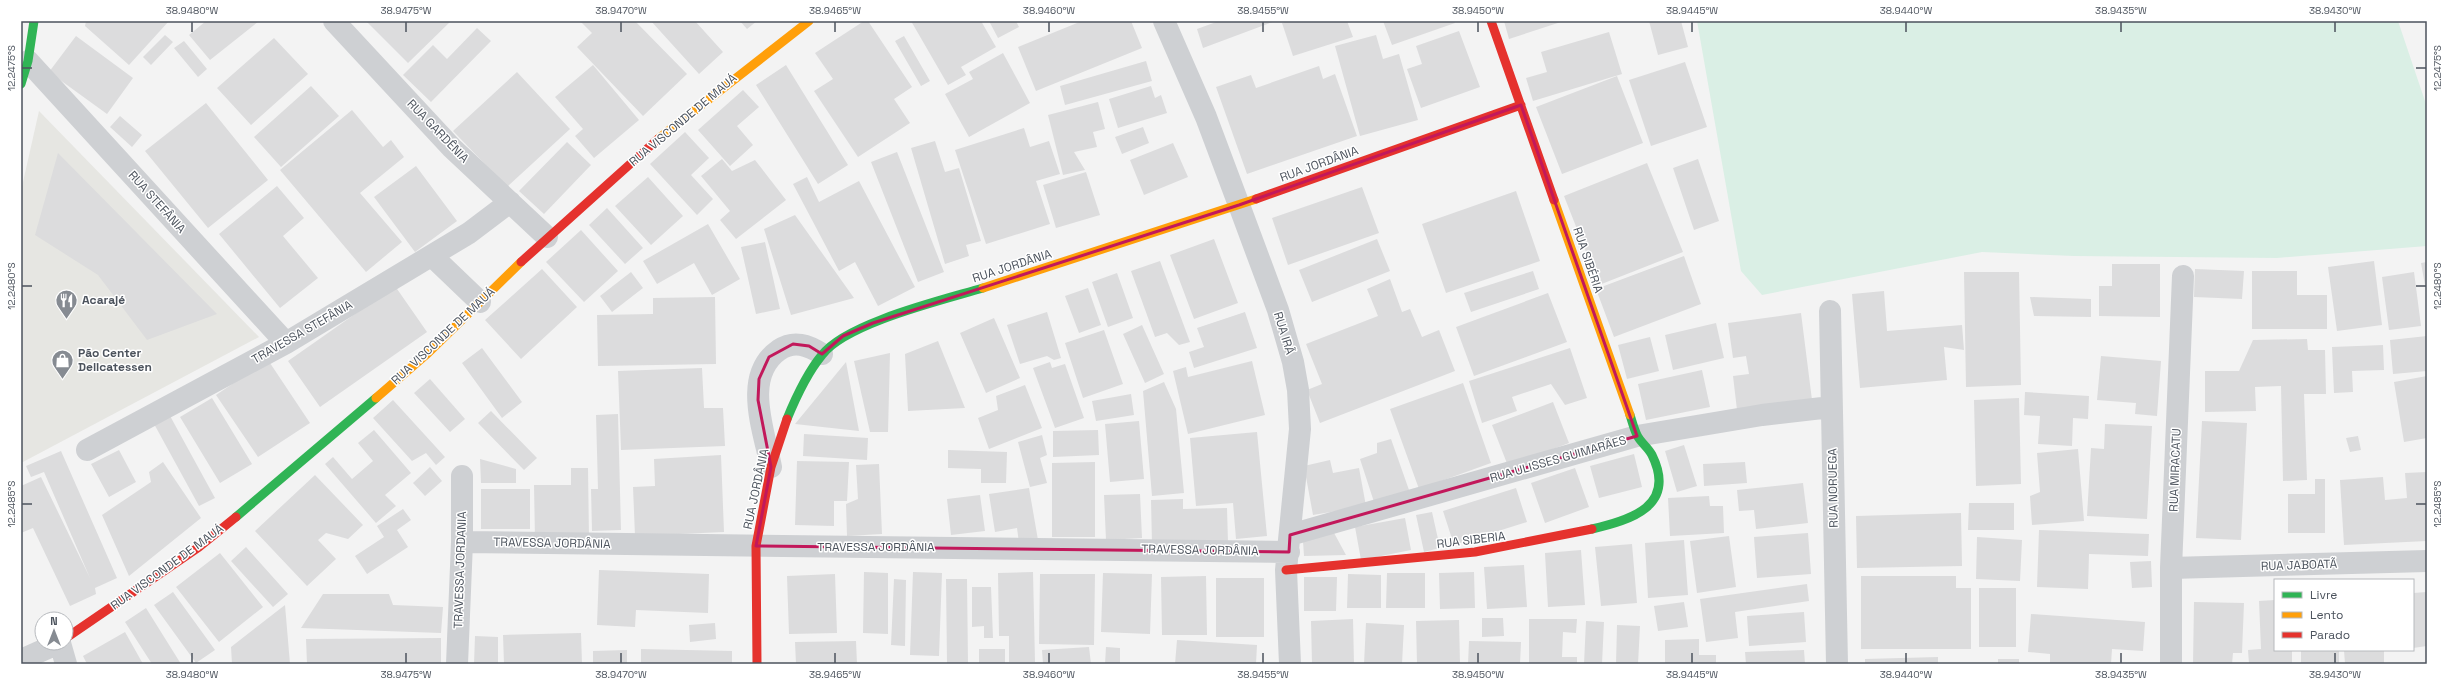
<svg xmlns="http://www.w3.org/2000/svg" width="2448" height="685" viewBox="0 0 2448 685" font-family="'Space Grotesk',sans-serif">
<rect width="100%" height="100%" fill="#f3f3f3"/>
<path fill="#e6e6e2" d="M39,111L259,337L21,463V191Z"/>
<path fill="#daefe5" d="M1697,21H2398L2427,107V246L2277,258L2074,256L1982,252L1762,295L1741,271Z"/>
<path fill="#dcdcdd" d="M86,21H169L129,65L85,26Z
M206,21H259L210,60L189,35Z
M366,21H451L408,63Z
M580,21H635L687,74L643,116L577,47L592,33Z
M651,21H695L723,52L699,74Z
M740,21H757L747,29Z
M864,21H868L912,87L894,99L910,123L858,157L814,91L833,79L815,53Z
M911,21H981L996,47L961,67L966,75L948,85Z
M989,21H1016L1019,27L998,38Z
M1082,21H1131L1142,48L1036,91L1018,47Z
M1219,21H1275L1203,48L1197,29Z
M1289,21H1347L1353,37L1293,56L1282,23Z
M1383,21H1454L1455,23L1392,45Z
M1504,21H1564L1509,39Z
M1649,21H1681L1688,47L1658,55Z
M477,28L491,41L431,102L403,75L433,45L447,59Z
M1459,31L1480,87L1421,108L1407,69L1422,64L1416,46Z
M1609,32L1622,74L1533,101L1526,78L1547,72L1541,52Z
M165,35L173,42L151,65L143,57Z
M1376,35L1383,59L1399,54L1418,120L1360,136L1335,46Z
M76,36L133,78L107,114L49,72Z
M904,36L930,81L921,86L895,41Z
M274,38L308,74L251,125L217,88Z
M184,41L207,69L198,77L174,48Z
M1003,53L1030,103L969,137L945,94L973,79L969,72Z
M1146,61L1152,81L1065,105L1060,86Z
M1685,62L1707,127L1651,146L1629,80Z
M593,65L639,120L594,158L575,136L583,129L555,97Z
M786,65L848,165L818,184L756,85Z
M1319,66L1323,79L1335,74L1357,136L1247,174L1216,87L1251,75L1256,88Z
M517,72L570,129L507,187L453,131Z
M1617,76L1643,143L1562,174L1536,107Z
M311,86L339,116L281,167L254,137Z
M1151,86L1155,98L1161,95L1167,113L1118,128L1109,99Z
M743,90L759,107L737,126L753,145L730,166L698,130Z
M1098,102L1105,129L1093,132L1097,147L1074,152L1085,170L1063,175L1048,115Z
M206,103L268,180L208,228L145,151Z
M352,110L383,147L391,140L404,157L360,193L402,242L366,272L280,170Z
M120,116L142,135L132,147L110,127Z
M1143,127L1149,143L1122,154L1115,137Z
M1024,128L1030,147L1049,141L1060,174L1036,181L1050,224L986,244L955,150Z
M685,132L709,158L691,175L713,199L697,215L650,164Z
M935,141L945,172L959,168L981,241L966,245L969,256L945,264L911,148Z
M567,142L591,165L544,214L519,191Z
M1173,143L1188,177L1144,195L1130,160Z
M897,152L944,272L918,282L871,162Z
M58,153L217,314L147,340L98,275L35,235Z
M722,159L732,171L755,160L786,200L736,239L720,220L730,211L701,176Z
M1698,159L1719,221L1694,230L1673,168Z
M1647,163L1683,252L1599,285L1564,196Z
M416,166L457,221L415,252L374,197Z
M1086,172L1100,215L1056,228L1043,185Z
M648,177L683,216L651,245L615,206Z
M807,177L819,202L859,181L915,287L878,306L855,262L839,271L793,184Z
M277,186L304,218L283,236L318,278L280,308L219,234Z
M1362,187L1379,233L1288,265L1272,218Z
M1516,191L1540,261L1446,293L1422,224Z
M607,208L643,248L625,264L589,225Z
M795,215L854,298L791,315L764,229Z
M708,224L740,279L712,295L694,263L657,284L643,261Z
M581,230L618,271L584,302L546,262Z
M1214,239L1238,303L1194,319L1170,255Z
M1377,239L1390,271L1312,302L1299,270Z
M765,242L780,309L756,314L741,247Z
M1684,256L1701,304L1614,337L1596,289Z
M1160,261L1190,342L1179,345L1167,333L1155,337L1131,271Z
M2374,261L2382,325L2337,331L2328,267Z
M2427,262V291H2426L2421,263Z
M2112,264H2160V317L2099,316V286H2112Z
M542,269L577,307L521,359L485,320Z
M2195,269L2244,271L2242,299L2194,297Z
M1533,271L1539,289L1471,312L1464,293Z
M2252,271H2297V295H2327V329H2252Z
M631,272L643,288L612,312L600,296Z
M1964,272H2019L2021,385L1966,387Z
M2414,272L2421,326L2389,330L2382,277Z
M1117,273L1133,318L1108,327L1092,282Z
M1390,279L1402,312L1410,309L1422,337L1439,330L1455,371L1320,423L1307,390L1322,384L1306,344L1378,316L1367,289Z
M395,286L427,332L320,407L288,361Z
M1088,288L1101,325L1079,333L1065,296Z
M1884,291L1887,331L1962,325L1964,350L1944,347L1947,380L1860,388L1852,294Z
M1548,293L1567,342L1474,376L1456,327Z
M715,297L716,364L598,366L597,315L653,314V298Z
M2030,297L2091,299V317L2034,316Z
M1047,312L1061,358L1054,360L1047,356L1020,364L1007,325Z
M1245,312L1257,348L1194,368L1189,352L1204,347L1197,328Z
M1801,313L1812,400L1737,410L1733,376L1749,374L1746,356L1733,358L1728,323Z
M994,318L1020,378L986,393L960,333Z
M1716,323L1724,358L1673,370L1665,335Z
M1142,325L1164,374L1145,383L1123,334Z
M1104,330L1123,384L1083,398L1065,343Z
M2427,336V371L2393,374L2390,340Z
M1650,337L1659,371L1627,379L1618,345Z
M2307,339L2308,350H2325L2326,394H2304L2307,480L2283,481L2281,386L2255,387L2256,411L2205,412V371H2239L2253,340Z
M938,341L965,408L908,411L905,354Z
M2383,345L2384,370L2352,371L2353,392L2334,393L2332,347Z
M482,348L522,402L502,418L462,363Z
M1570,348L1587,398L1565,405L1551,384L1512,397L1517,411L1482,423L1469,381Z
M890,353L888,432H870L854,361Z
M2101,356L2161,361L2157,416L2135,414L2136,403L2097,400Z
M268,360L310,423L258,457L216,395Z
M1252,361L1265,415L1188,434L1173,371L1186,367L1188,377Z
M846,362L859,431L795,424Z
M1050,362L1052,368L1065,364L1084,418L1055,428L1033,368Z
M702,368L704,408H723L725,446L621,450L618,371Z
M1702,370L1710,407L1646,420L1638,384Z
M2427,376V438L2404,442L2394,382Z
M430,379L465,419L450,432L414,393Z
M1164,382L1176,409L1184,493L1152,496L1143,391Z
M1463,383L1491,463L1419,489L1390,409Z
M1025,385L1042,428L989,449L978,418L998,410L996,396Z
M2025,392L2089,396L2088,419L2073,418L2072,446L2038,444L2040,416L2024,415Z
M1131,394L1134,415L1096,421L1092,401Z
M212,398L252,464L220,483L180,417Z
M2019,398L2021,484L1976,486L1974,400Z
M393,400L445,457L436,465L426,453L412,461L373,418Z
M1553,402L1569,443L1508,466L1492,425Z
M491,411L537,458L524,470L478,423Z
M169,414L215,498L199,506L153,422Z
M618,414L621,530L592,531L591,489H598L596,415Z
M1139,421L1144,479L1110,482L1105,424Z
M2202,421L2247,423L2241,540L2196,538Z
M2105,424L2152,426L2147,519L2087,516L2091,448L2104,449Z
M374,430L411,473L385,495L396,506L376,523L325,464L333,457L352,479L373,461L358,443Z
M1098,430L1099,455L1053,457V431Z
M1257,432L1267,536L1236,539L1233,503L1196,506L1190,438Z
M804,434L868,438L867,460L803,456Z
M1042,435L1047,455L1040,458L1047,483L1030,487L1018,442Z
M2358,436L2361,450L2350,452L2346,438Z
M1391,439L1409,490L1374,502L1360,459L1377,453V443Z
M1684,445L1697,486L1677,492L1665,451Z
M2078,449L2084,521L2032,525L2030,496L2040,492L2037,453Z
M119,450L136,482L109,497L91,464Z
M948,450L1007,452L1006,483H981V469L948,468Z
M61,451L117,578L95,588L96,594L70,606L33,528L21,533V486L41,477L90,578L44,472L31,477L26,466Z
M1634,454L1642,487L1599,498L1590,466Z
M721,455L724,532L635,536L633,487L655,486L654,459Z
M480,459L516,469V483H481Z
M1330,460L1333,473L1359,468L1366,506L1313,515L1304,466Z
M797,461L849,462L847,501H834V526L795,525Z
M163,462L201,518L129,576L102,515L151,482L149,472Z
M1095,462V537H1052V463Z
M1745,462L1747,483L1704,486L1703,464Z
M879,464L882,534L847,536L846,504L858,499L856,465Z
M430,467L442,481L425,496L413,483Z
M571,468H588L589,538L535,539L534,485H571Z
M1575,468L1589,507L1545,523L1531,483Z
M2427,472V541L2344,545L2340,480L2383,477L2385,500L2407,498L2405,473Z
M315,475L363,525L348,539L326,533L318,540L336,559L307,586L255,531Z
M2315,479H2325V533H2288V494H2315Z
M1803,483L1808,523L1756,529L1754,510L1739,511L1737,490Z
M1029,488L1038,540L1019,543L1017,528L995,532L989,494Z
M1516,488L1527,522L1454,545L1443,511Z
M481,489H530V529H481Z
M1140,494L1142,538L1106,540L1104,495Z
M980,495L985,531L951,535L947,499Z
M1709,496L1710,506H1723L1724,533L1670,536L1668,498Z
M1183,499V509L1227,508L1228,543L1152,544L1151,500Z
M1969,503H2014V530H1968Z
M403,509L411,520L397,530L408,547L367,574L355,556L384,537L377,526Z
M1432,512L1440,548L1424,552L1416,515Z
M1961,513L1962,566L1857,568L1856,516Z
M1405,518L1411,550L1361,560L1355,527Z
M2039,530L2149,534L2148,556L2089,554L2088,589L2037,587Z
M1333,531L1346,555L1304,556L1303,541Z
M1808,533L1811,574L1757,578L1754,537Z
M1729,536L1736,587L1697,593L1690,541Z
M1977,537L2022,540L2020,581L1976,579Z
M1684,540L1688,595L1648,598L1645,543Z
M1632,544L1637,603L1601,606L1595,547Z
M246,547L288,594L273,607L231,561Z
M1581,550L1585,605L1548,607L1545,553Z
M220,553L263,607L219,642L176,587Z
M2151,561L2152,587L2132,588L2130,562Z
M1524,565L1527,607L1487,609L1484,567Z
M599,570L709,574L708,613L636,610L635,627L597,625Z
M864,572L888,573V634L863,633Z
M913,572L942,573L939,656L910,655Z
M1033,572L1035,662H1009V636H999L998,573Z
M1474,572L1475,608L1440,609L1439,573Z
M1103,573L1152,574L1150,634L1101,632Z
M1387,573H1425V608H1386Z
M835,574L837,633L789,634L787,576Z
M1040,574H1095L1094,645L1039,644Z
M1348,574L1381,575V608H1347Z
M1206,576L1207,635H1162L1161,577Z
M1861,576H1956V588H1971V649H1861Z
M1304,577H1337L1336,611H1304Z
M1216,578H1264V637H1216Z
M894,579L906,580L905,646L891,645Z
M946,579H967L968,664H947Z
M1807,584L1809,601L1735,612L1738,638L1706,642L1700,599Z
M972,587H991L993,638H984V626L972,627Z
M1979,588H2016V647H1979Z
M173,592L215,650L196,663L154,605Z
M2427,592V646L2413,648V593Z
M323,594H389L393,605L443,607L441,633L301,628Z
M2275,600V650H2292V664H2249L2248,650L2261,649L2259,601Z
M1684,602L1688,627L1658,631L1654,606Z
M2194,602L2244,603L2242,653H2233L2232,664H2193Z
M285,605L290,664H232L231,647Z
M146,608L181,664H152L125,622Z
M1804,612L1806,642L1749,646L1747,616Z
M2031,614L2145,622L2143,651L2112,649L2111,664H2050V654L2028,652Z
M1482,618H1503L1504,636L1482,637Z
M1353,619L1354,664H1312L1311,621Z
M1529,619H1577L1576,633L1563,632L1562,657H1577V664H1529Z
M1459,620L1460,664H1417L1416,621Z
M1586,621L1604,622L1602,664H1584Z
M715,623L716,639L690,642L689,625Z
M1366,623L1404,625L1402,664H1364Z
M1617,625L1640,626L1638,664H1616Z
M125,632L143,664H87L83,656Z
M581,633L582,664H504L503,635Z
M475,636L498,637V664H474Z
M441,638V664H307L306,639Z
M1699,639V655H1716V664H1665V640Z
M1177,640L1257,645L1256,664H1175Z
M856,641L857,664H796L795,642Z
M1469,641L1521,642L1520,664H1468Z
M1089,647L1091,664H1043L1042,650Z
M1106,647L1120,648V664H1105Z
M641,649L732,651V664H641Z
M979,649H1005V664H979Z
M627,650V664H593V651Z
M1804,650L1805,664H1746L1745,652Z
M2301,650H2339V664H2301Z
M2344,650H2384V664H2345Z
M1938,657V664H1865V659Z
M1998,659H2019V664H1998Z"/>
<g fill="none" stroke-linecap="round" stroke-linejoin="round">
<path stroke="#ced0d3" stroke-width="22" d="M334,21L452,148L547,237
M1164,21L1206,117L1239,205L1278,310L1293,362L1298,390L1300,429L1286,570L1290,664
M28,61L286,343
M432,256L480,302
M1830,311L1837,664
M87,450L286,343L469,233L510,202
M771,467C764,430 742,376 779,350C794,340 808,345 822,354
M1290,535L1637,436L1762,415L1831,407
M462,542L1289,552
M2171,568L2427,561
M60,643L66,664
M21,660L59,643
M457,664L462,542V476
M2171,664V568L2183,276"/>
<path stroke="#30b455" stroke-width="9" d="M21,84L28,61L34,21
M787,419C796,397 807,373 822,355C846,323 943,300 983,288
M236,517L376,398
M1592,529C1631,520 1677,506 1652,455C1648,447 1640,442 1637,435C1634,429 1632,421 1630,415"/>
<path stroke="#ff9f0a" stroke-width="9" d="M658,139L809,21
M1554,200L1630,415
M983,288L1256,199
M376,398L428,353L521,262"/>
<path stroke="#e5322d" stroke-width="9" d="M1491,21L1554,200
M1256,199L1521,105
M521,262L658,139
M1286,570L1475,552L1592,529
M66,638L199,547L236,517
M757,664L756,546L771,467L787,419"/>
</g>
<path fill="none" stroke="#c2185b" stroke-width="3" stroke-linejoin="round" d="M1521,105L1637,436L1290,535L1289,552L756,546L771,467L758,400L759,379L769,357L793,344L809,346L822,354L843,336L873,323L1239,205Z"/>
<path fill="none" stroke="#4c535d" stroke-width="1.5" d="M192,22V32M406,22V32M621,22V32M835,22V32M1049,22V32M1263,22V32M1478,22V32M1692,22V32M1906,22V32M2121,22V32M2335,22V32M22,68H32M2416,68H2426M22,286H32M2416,286H2426M22,504H32M2416,504H2426M192,653V663M406,653V663M621,653V663M835,653V663M1049,653V663M1263,653V663M1478,653V663M1692,653V663M1906,653V663M2121,653V663M2335,653V663"/>
<defs>
<symbol id="restaurant-pin" viewBox="-11 -11 22 30"><path d="M0 17L-7.5 6A9.5 9.5 0 1 1 7.5 6Z" fill="#868b92" stroke="#fff"/><path d="M-5-6h1v4h1v-4h1v4h1v-4h1v5L-1.5 .5V6h-2V.5L-5-1ZM5-6V6H3V1.5H1.5Q1.5-4 5-6Z" fill="#fff"/></symbol>
<symbol id="shop-pin" viewBox="-11 -11 22 30"><path d="M0 17L-7.5 6A9.5 9.5 0 1 1 7.5 6Z" fill="#868b92" stroke="#fff"/><path d="M-5-2.5h2.3a2.7 3.5 0 0 1 5.4 0H5L5.5 6h-11ZM-1.5-2.5h3a1.5 2.3 0 0 0-3 0Z" fill="#fff"/></symbol>
</defs>
<g fill-rule="evenodd">
<use href="#restaurant-pin" x="54" y="288" width="25" height="34"/>
<use href="#shop-pin" x="50" y="348" width="25" height="34"/>
</g>
<g text-anchor="middle" dominant-baseline="central" stroke-width="3" stroke-linejoin="round" paint-order="stroke">
<g font-size="12" fill="#4c535d" stroke="#fff">
<text transform="translate(683 120) rotate(-40)">RUA VISCONDE DE MAUÁ</text>
<text transform="translate(438 131) rotate(46)">RUA GARDÊNIA</text>
<text transform="translate(1319 164) rotate(-20)">RUA JORDÂNIA</text>
<text transform="translate(157 202) rotate(48)">RUA STEFÂNIA</text>
<text transform="translate(1588 260) rotate(71)">RUA SIBÉRIA</text>
<text transform="translate(1012 266) rotate(-18)">RUA JORDÂNIA</text>
<text transform="translate(302 332) rotate(-30)">TRAVESSA STEFÂNIA</text>
<text transform="translate(1284 333) rotate(73)">RUA IRÃ</text>
<text transform="translate(443 336) rotate(-43)">RUA VISCONDE DE MAUÁ</text>
<text transform="translate(1558 459) rotate(-16)">RUA ULISSES GUIMARÃES</text>
<text transform="translate(2175 470) rotate(-88)">RUA MIRACATU</text>
<text transform="translate(1833 488) rotate(-91)">RUA NORUEGA</text>
<text transform="translate(756 489) rotate(-78)">RUA JORDÂNIA</text>
<text transform="translate(1471 540) rotate(-7)">RUA SIBERIA</text>
<text transform="translate(552 543) rotate(1)">TRAVESSA JORDÂNIA</text>
<text x="876" y="547">TRAVESSA JORDÂNIA</text>
<text transform="translate(1200 550) rotate(1)">TRAVESSA JORDÂNIA</text>
<text transform="translate(2299 565) rotate(-2)">RUA JABOATÃ</text>
<text transform="translate(167 567) rotate(-36)">RUA VISCONDE DE MAUÁ</text>
<text transform="translate(460 570) rotate(-88)">TRAVESSA JORDANIA</text>
</g>
<g font-size="12" font-weight="bold" fill="#4c535d" stroke="#fff" text-anchor="start">
<text x="82" y="300">Acarajé</text>
<text x="78" y="353">Pão Center<tspan x="78" dy="14">Delicatessen</tspan></text>
</g>
</g>
<rect width="2448" height="685" fill="none" stroke="#ffffff" stroke-width="44"/>
<rect x="2274" y="579" width="140" height="72" fill="#ffffff" stroke="#b7babe"/>
<rect x="2282" y="592" width="20" height="6" fill="#30b455" stroke="#b7babe"/>
<text x="2310" y="599" font-size="12" fill="#4c535d">Livre</text>
<rect x="2282" y="612" width="20" height="6" fill="#ff9f0a" stroke="#b7babe"/>
<text x="2310" y="619" font-size="12" fill="#4c535d">Lento</text>
<rect x="2282" y="632" width="20" height="6" fill="#e5322d" stroke="#b7babe"/>
<text x="2310" y="639" font-size="12" fill="#4c535d">Parado</text>
<g transform="translate(54 631)"><circle r="19" fill="#ffffff" stroke="#b7babe"/>
<path d="M0-3L7 15L0 10L-7 15Z" fill="#868b92"/>
<text y="-6" font-size="11" font-weight="bold" text-anchor="middle" fill="#4c535d">N</text>
</g>
<rect x="22" y="22" width="2404" height="641" fill="none" stroke="#4c535d" stroke-width="1.5"/>
<g font-size="10" text-anchor="middle" fill="#4c535d">
<text x="192" y="14">38.9480°W</text>
<text x="406" y="14">38.9475°W</text>
<text x="621" y="14">38.9470°W</text>
<text x="835" y="14">38.9465°W</text>
<text x="1049" y="14">38.9460°W</text>
<text x="1263" y="14">38.9455°W</text>
<text x="1478" y="14">38.9450°W</text>
<text x="1692" y="14">38.9445°W</text>
<text x="1906" y="14">38.9440°W</text>
<text x="2121" y="14">38.9435°W</text>
<text x="2335" y="14">38.9430°W</text>
<text transform="translate(11 68) rotate(-90)" y="4">12.2475°S</text>
<text transform="translate(2437 68) rotate(-90)" y="4">12.2475°S</text>
<text transform="translate(11 286) rotate(-90)" y="4">12.2480°S</text>
<text transform="translate(2437 286) rotate(-90)" y="4">12.2480°S</text>
<text transform="translate(11 504) rotate(-90)" y="4">12.2485°S</text>
<text transform="translate(2437 504) rotate(-90)" y="4">12.2485°S</text>
<text x="192" y="678">38.9480°W</text>
<text x="406" y="678">38.9475°W</text>
<text x="621" y="678">38.9470°W</text>
<text x="835" y="678">38.9465°W</text>
<text x="1049" y="678">38.9460°W</text>
<text x="1263" y="678">38.9455°W</text>
<text x="1478" y="678">38.9450°W</text>
<text x="1692" y="678">38.9445°W</text>
<text x="1906" y="678">38.9440°W</text>
<text x="2121" y="678">38.9435°W</text>
<text x="2335" y="678">38.9430°W</text>
</g>
</svg>
